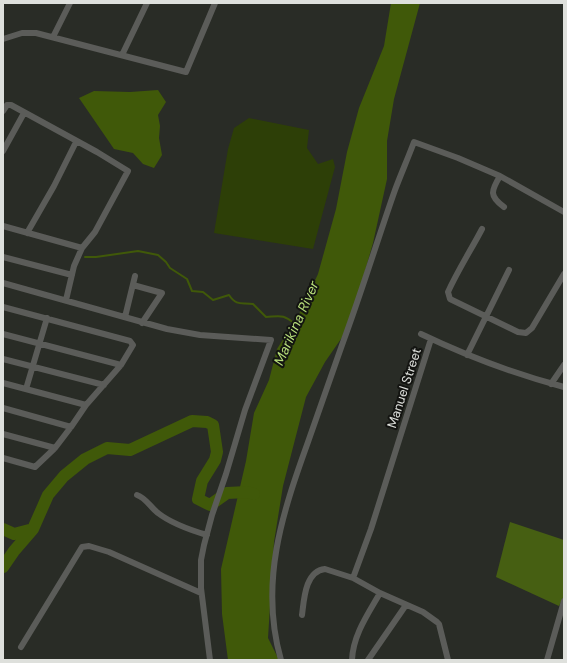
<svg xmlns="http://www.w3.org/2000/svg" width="567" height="663" viewBox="0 0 567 663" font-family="'DM Sans',sans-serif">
<rect width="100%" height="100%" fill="#292c26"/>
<path fill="#2d3f07" d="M249,118L309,130L307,148L318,164L333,159L335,167L313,249L214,233L228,149L234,128Z"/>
<path fill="#465f12" d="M510,522L564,540V596L559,606L496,577Z"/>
<path fill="#405909" d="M391,3H420L394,99L387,141V179L373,243L359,292L343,336L325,362L306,397L283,486L274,542L268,638L279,660H228L222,614L221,569L246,461L254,413L269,380L277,349L299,314L318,274L336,209L347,152L359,108L384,46Z
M158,90L166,102L158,115L160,126L159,138L162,155L154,168L143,164L133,153L114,149L79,98L94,91L130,92Z"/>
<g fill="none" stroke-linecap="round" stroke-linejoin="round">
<path stroke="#405909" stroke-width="2" d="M85,257H96L138,251L158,255L166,262L170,268L187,279L192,291L203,292L213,300L229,295C237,307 242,302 253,304L266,317C281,316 283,314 295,324"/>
<path stroke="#405909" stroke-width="12" d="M3,529L14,534L33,529
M3,567L14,551L33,529L48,495L64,476L85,459L107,448L130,450L192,421L207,422L213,425L217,452L215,460L202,481L198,499L210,505L227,493L247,492L254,494"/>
<path stroke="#5b5c59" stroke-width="6" d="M53,37L70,3
M3,39L22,33H36L186,72L215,3
M122,55L147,3
M3,111L7,105H11L97,152L128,171L95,232L82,248L74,266L66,300
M3,151L24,113
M500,176C491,191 489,196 504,207
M3,226L82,248
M482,229C471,250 458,270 448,292L450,299L518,332L526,333L532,328L564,274
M27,233L54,186L76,142
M3,257L72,275
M3,283L167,329L200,335L271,340L245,410L226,474L212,515L204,545L201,560V588L210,660
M133,285L162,293L142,323
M3,307L130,341L133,345L121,365L86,405L71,427L55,448L35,467L3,458
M125,317L135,276
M3,334L121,365
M421,334C467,356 515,374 564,387
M467,355L509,270
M3,359L104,385
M3,383L86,405
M551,384L564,365
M26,389L47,318
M3,408L71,427
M3,434L55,448
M137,495C146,498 150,507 158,513C172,524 190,530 207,535
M353,578L371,529L431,339
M302,615C304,600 305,571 325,569L353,578L380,593L423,612L437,622L439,624L448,660
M21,647L82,547L89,546L109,552L201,593
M281,660C259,583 282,514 308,442C319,410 331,377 342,345C361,294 377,241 395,190C401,174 408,158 414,142L458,158L500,176L564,212
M352,660C353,635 368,614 380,593
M368,660L406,605
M547,660L564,601"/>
</g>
<g text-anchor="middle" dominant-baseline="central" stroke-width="4" stroke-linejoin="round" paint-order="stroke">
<g font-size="13" fill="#dee0dc" stroke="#131411">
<text transform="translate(404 388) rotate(-72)">Manuel Street</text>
</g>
<g font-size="14" font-style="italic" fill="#b8df7b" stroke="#131411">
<text transform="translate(296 323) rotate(-66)">Marikina River</text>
</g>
</g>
<rect width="567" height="663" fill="none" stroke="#dee0dc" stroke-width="8"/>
</svg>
